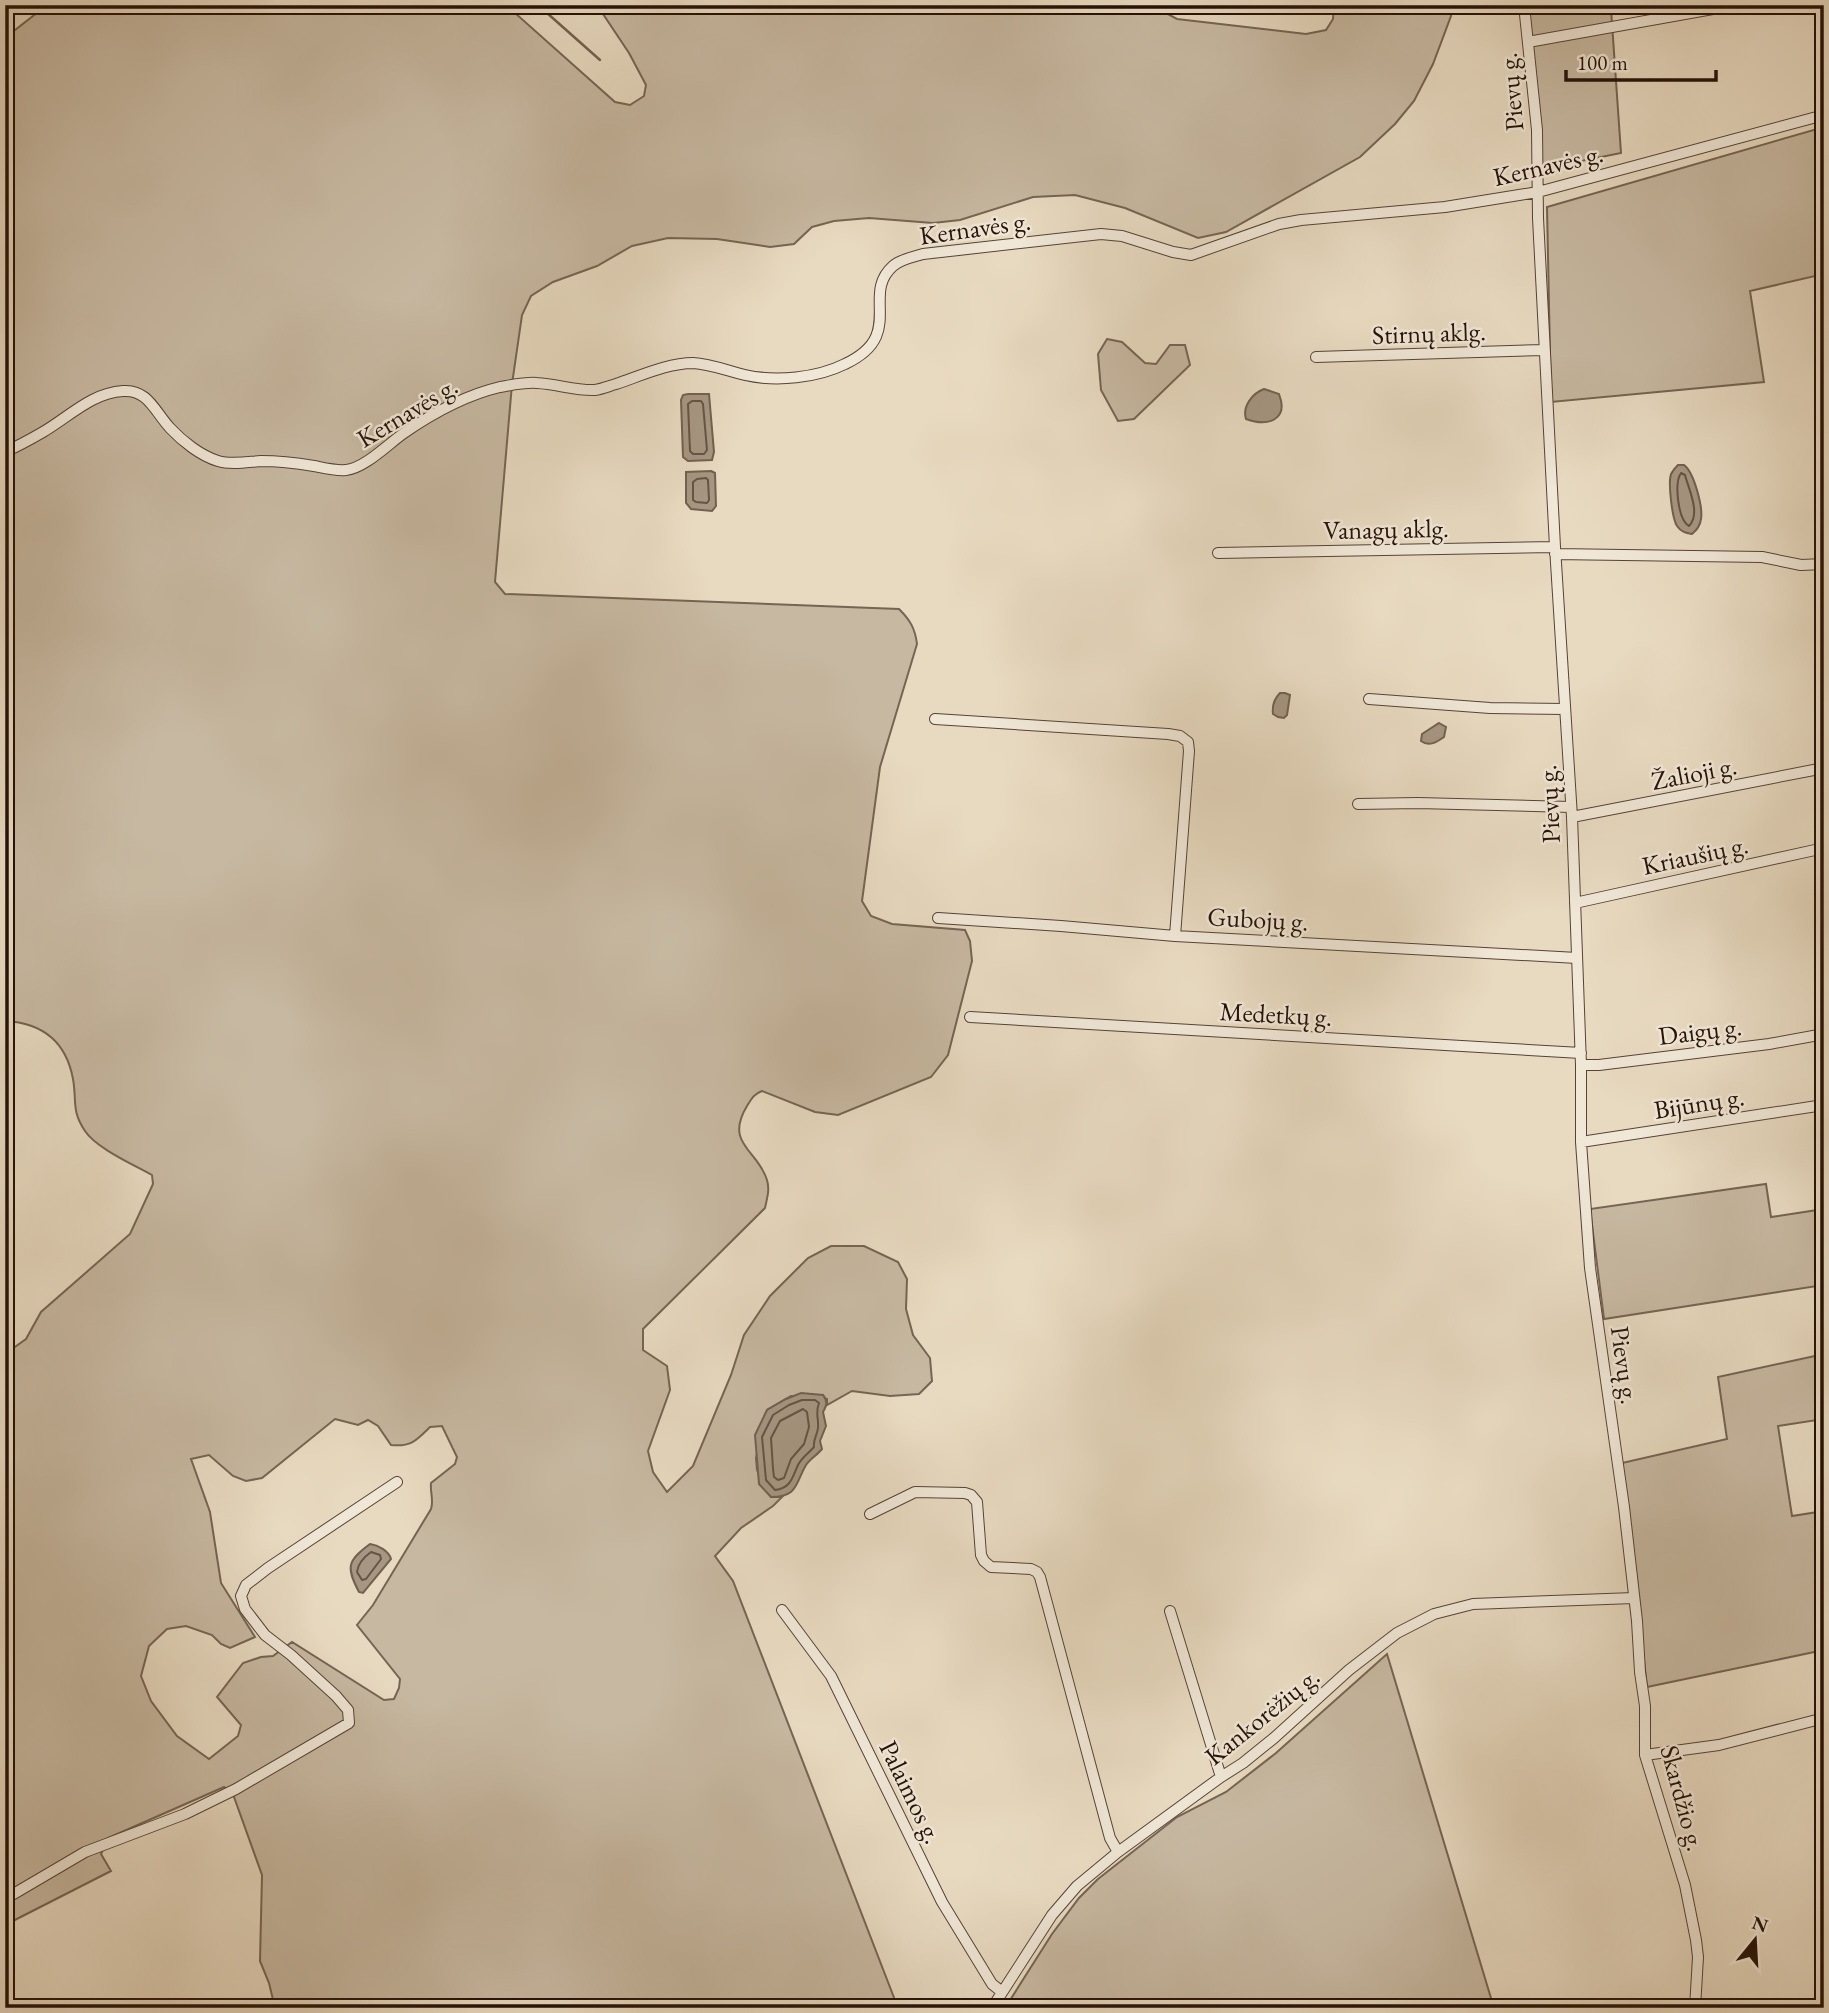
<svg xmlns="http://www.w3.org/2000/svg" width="1829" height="2013" viewBox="0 0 1829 2013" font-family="'EB Garamond',serif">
<rect width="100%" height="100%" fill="#e8dac1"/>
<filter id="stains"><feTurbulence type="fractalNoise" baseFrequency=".00286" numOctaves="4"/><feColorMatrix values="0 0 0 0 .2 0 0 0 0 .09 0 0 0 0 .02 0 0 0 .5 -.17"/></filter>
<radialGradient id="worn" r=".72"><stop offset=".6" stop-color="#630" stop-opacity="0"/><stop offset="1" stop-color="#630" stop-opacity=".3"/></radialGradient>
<path fill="#c7b8a1" stroke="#766454" stroke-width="2" fill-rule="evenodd" d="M47,5H506L615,102L630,105L644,96L646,85L629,53L597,5H1162L1164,12L1177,19L1306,34L1326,30L1333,19L1334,5H1452L1451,16L1433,64L1414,101L1395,124L1360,157L1226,232L1198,238L1125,208L1075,195L1033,197L960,220L933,223L869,218L834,221L812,227L794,244L770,247L717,239L668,238L632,246L597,266L553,282L531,296L522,315L512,384L495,582L505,594L899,609C910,620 915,628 917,644L880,767L862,901L871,916L892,924L965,930L970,941L972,961L948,1055L931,1077L838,1115L815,1112L762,1091C754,1094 752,1098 747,1106C724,1144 758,1150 767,1180C770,1190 767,1198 765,1208L643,1329V1350L667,1366L670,1390L648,1451L653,1472L667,1492L693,1466L731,1375L744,1335L770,1296L808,1258L831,1246H864L898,1262L907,1279L906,1309L913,1335L930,1358L932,1381L919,1394L890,1396L852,1391L827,1405V1399L791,1396L767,1410L756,1458L757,1470L771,1497H782L773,1506L741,1528L715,1556L733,1581L898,2008H275L269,1983L260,1961L262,1875L234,1797L224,1787L108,1838L101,1854L111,1871L5,1925V1354L26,1339L41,1312L130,1234L153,1184L152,1175C134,1165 96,1148 85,1131C71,1110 77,1101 73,1079C66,1041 42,1023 5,1021V32L15,30ZM335,1419L358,1425L368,1420L378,1426L391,1445C411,1447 416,1441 430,1427L442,1426L457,1457L455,1464L431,1483C430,1493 434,1500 431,1509L373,1605L357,1625L400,1679L399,1688L394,1699L384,1700L292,1642L273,1656L261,1657L243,1663L217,1697L241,1725L238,1736L209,1759L177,1736L151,1701L141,1676L149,1646L167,1629L186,1626L212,1635L221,1644L230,1648L255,1637L221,1583L210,1512L191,1459L209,1455L233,1476L246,1481L262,1478Z
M1528,5H1637L1611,9L1621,153L1542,169Z
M1824,127V274L1750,291L1764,382L1551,402L1547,207Z
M1107,339L1122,342L1145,363L1156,364L1170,345H1185L1190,365L1134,419L1118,421L1101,390L1098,354Z
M1766,1184L1771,1217L1824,1209V1285L1604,1319L1590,1209Z
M1824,1354V1419L1778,1426L1792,1516L1824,1511V1650L1647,1687L1622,1463L1727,1439L1718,1377Z
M1387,1654L1494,2008H1005L1052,1934L1079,1898L1098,1879L1177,1817L1226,1792L1276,1753Z"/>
<path fill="#a69682" stroke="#726151" stroke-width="2" d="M1264,389L1279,394C1289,420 1268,427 1246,419C1242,406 1253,393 1264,389Z
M688,394H709L714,452L712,460L688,461L683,457L681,400L683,395Z
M1678,465H1684C1694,472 1703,507 1701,519C1700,526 1697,530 1692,534C1686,533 1681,532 1677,526C1672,518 1668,483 1671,474C1673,470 1675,468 1678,465Z
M711,471L715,473L716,506L712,511L691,509L686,503V472Z
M1280,693H1285L1290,695L1287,715L1284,718L1278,717L1273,714C1272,706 1274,699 1280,693Z
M1439,723L1446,727L1444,737C1437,742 1429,747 1421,741L1422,734Z
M801,1393L823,1395C828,1401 827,1405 823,1412L826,1426L820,1441L822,1449C817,1455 810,1459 806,1465C795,1484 798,1497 771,1497L759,1484L755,1435L767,1410L786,1399Z
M370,1544C378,1545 389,1551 391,1559L363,1593L359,1592C346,1567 347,1561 370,1544Z"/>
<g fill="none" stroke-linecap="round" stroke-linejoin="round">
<path stroke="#665444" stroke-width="2" d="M692,401H701L703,404L707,450L704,454H693L690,451L688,404Z
M1681,473L1685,475C1689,490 1701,514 1689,526C1678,520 1674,483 1681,473Z
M697,479L706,478L708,480L709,500L707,503L696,502L693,500V482Z
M802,1400H815L819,1403C815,1413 819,1419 818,1428C817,1436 813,1439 814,1447C809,1453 802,1457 798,1465C792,1478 791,1488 775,1490L766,1480L762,1437L773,1415L789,1405Z
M803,1409L807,1412L809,1427L804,1444L791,1459L784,1478L778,1480L774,1477L773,1469L771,1438L780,1421Z
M371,1552L380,1555L381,1559L366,1579L362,1580L357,1572C358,1563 364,1557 371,1552Z"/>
<path stroke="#726151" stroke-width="2.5" d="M538,5L600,60"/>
<defs>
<path id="minor" d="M1524,5L1537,130L1538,218L1555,547L1572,817L1581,1065V1142L1590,1268L1624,1507L1637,1621L1640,1672L1645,1706V1755L1685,1885L1696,1940L1698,1957L1695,2008
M1528,42L1735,5
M1316,357L1544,350
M5,452C18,446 31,439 43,432C69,417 91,393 123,391C148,389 155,412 170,428C182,441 201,456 218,461C231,465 247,462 261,461C279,461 296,463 314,466C324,468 336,471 346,470C365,468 388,444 404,433C433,413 466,395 500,387C512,385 525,382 537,383C557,384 576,391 595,390C602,389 609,386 616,384C640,376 668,363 693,363C711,364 728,371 745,375C776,382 817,378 845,364C907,335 860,295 893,266C901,259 913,257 923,254L1101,234L1122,236L1173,252L1191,255L1279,224L1301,220L1445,207L1538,192L1824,115
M1218,553L1555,547
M1555,554L1762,557L1801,565L1824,564
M1369,699L1490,708L1565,709
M935,719L1168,734L1180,736L1188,742L1189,751L1175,936
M1358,804L1418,803L1571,807
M1572,817L1824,768
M1575,903L1824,848
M938,918L1061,926L1175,936L1577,958
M970,1017L1581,1053
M1581,1065H1599L1769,1044L1824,1034
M1581,1142L1817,1106L1824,1107
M870,1514L915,1492L965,1493L971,1495L977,1502L981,1555L984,1561L991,1567L1031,1569L1037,1572L1040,1577L1110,1838L1118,1852
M782,1610L831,1676L942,1902L992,1984L1002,1992
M1170,1611L1221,1777
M1645,1755L1719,1745L1824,1718
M5,1899L85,1852L185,1814L236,1789L349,1723L348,1710L336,1696L291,1655L265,1635L245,1609L241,1596L246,1585L268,1568L397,1482
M992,2008L1052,1915L1077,1886L1118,1852L1221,1777L1243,1763L1274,1738L1349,1670L1397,1633L1434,1614L1473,1604L1634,1598"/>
</defs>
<use href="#minor" stroke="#564336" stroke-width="12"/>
<use href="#minor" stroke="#f0e7d7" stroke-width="10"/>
</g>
<g text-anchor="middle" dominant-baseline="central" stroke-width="5" stroke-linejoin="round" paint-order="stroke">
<g font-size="26" fill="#251107" stroke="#f0e7d7">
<text transform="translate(1511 92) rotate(-95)">Pievų g.</text>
<text transform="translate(1548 165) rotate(-13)">Kernavės g.</text>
<text transform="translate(975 228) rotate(-8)">Kernavės g.</text>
<text transform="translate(1429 333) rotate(-2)">Stirnų aklg.</text>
<text transform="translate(407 412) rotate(-31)">Kernavės g.</text>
<text transform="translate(1386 529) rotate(-1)">Vanagų aklg.</text>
<text transform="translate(1694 773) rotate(-11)">Žalioji g.</text>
<text transform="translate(1549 804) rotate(-93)">Pievų g.</text>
<text transform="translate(1695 855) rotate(-12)">Kriaušių g.</text>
<text transform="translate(1258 919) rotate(3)">Gubojų g.</text>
<text transform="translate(1276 1014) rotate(3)">Medetkų g.</text>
<text transform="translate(1700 1031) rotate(-7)">Daigų g.</text>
<text transform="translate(1699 1103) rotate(-9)">Bijūnų g.</text>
<text transform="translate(1625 1365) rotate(82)">Pievų g.</text>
<text transform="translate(1262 1716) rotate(-39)">Kankorėžių g.</text>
<text transform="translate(911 1792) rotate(64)">Palaimos g.</text>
<text transform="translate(1683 1798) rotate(75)">Skardžio g.</text>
</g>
</g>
<rect width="1829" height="2013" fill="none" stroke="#e8dac1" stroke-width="28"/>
<rect x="7" y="7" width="1815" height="1999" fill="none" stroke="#251107" stroke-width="3.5"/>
<rect x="14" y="14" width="1801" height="1985" fill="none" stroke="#251107" stroke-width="2"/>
<g transform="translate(1755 1940) rotate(18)" stroke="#f0e7d7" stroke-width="5" paint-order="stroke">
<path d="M0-5L12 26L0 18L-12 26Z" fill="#251107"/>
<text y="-10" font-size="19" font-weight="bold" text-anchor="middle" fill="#251107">N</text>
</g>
<path d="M1566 70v10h150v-10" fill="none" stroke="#251107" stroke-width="3.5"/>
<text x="1577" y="70" font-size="21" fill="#251107" stroke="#f0e7d7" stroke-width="5" paint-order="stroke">100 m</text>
<rect width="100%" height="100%" filter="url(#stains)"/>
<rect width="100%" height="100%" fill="url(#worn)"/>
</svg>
